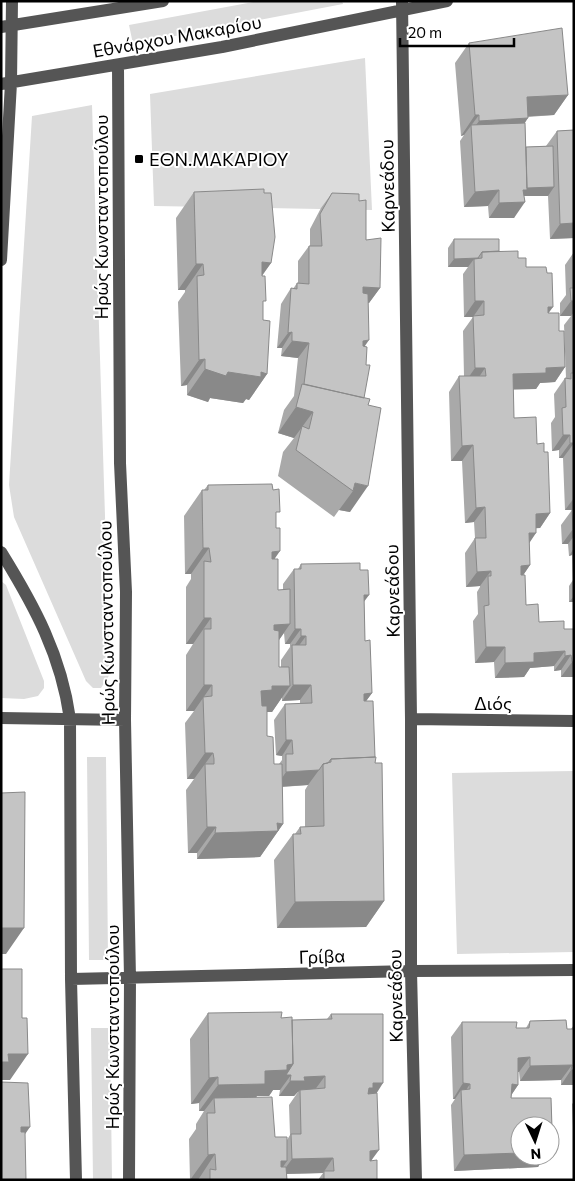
<svg xmlns="http://www.w3.org/2000/svg" width="575" height="1181" viewBox="0 0 575 1181" font-family="Commissioner,sans-serif">
<rect width="100%" height="100%" fill="#fff"/>
<path fill="#dcdcdc" d="M259,1H342L343,4L133,44L129,25Z
M365,58L372,210L154,206L150,94Z
M92,105L110,674L101,688H93L86,681L14,517L9,485L32,116Z
M1,581L6,585L44,681V688L38,696L24,699L1,698Z
M87,757H106L108,960H89Z
M574,771V952L457,954L452,773Z
M91,1028H110L112,1180H93Z"/>
<g fill="none" stroke-linecap="round" stroke-linejoin="round">
<path stroke="#555" stroke-width="12" d="M402,1L411,719V971L416,1180
M1,27L163,1
M118,65L120,463L126,592L125,720L130,978L129,1180
M1,84L222,47L447,1
M1,260L11,83L12,1
M1,552C35,607 61,655 70,719L71,979L76,1180
M1,718L125,720
M411,719L574,721
M71,979L411,971L574,970"/>
</g>
<path fill="#a9a9a9" fill-rule="evenodd" d="M469,43L568,95L554,115L528,117L525,123L526,147L546,146L557,131L574,130V238L550,239L548,196H524L514,218H489L488,206L464,207L460,141L464,135L461,136L455,63Z
M194,192L264,193L271,263L262,276L263,320L267,374L249,400L246,399L243,403L210,398L208,402L187,395V385L181,386L178,302L185,292V290H178L176,218Z
M332,193L359,201L366,240L380,288L369,303H368L365,346L364,398L368,405L350,512L339,510L334,517L278,476L283,452L294,438L278,433L284,410L294,396L298,358L281,356L282,348H277L281,304L291,288L293,289L297,283L298,284V261L309,246H310V229L321,208Z
M454,239L499,251L518,258L526,267L548,313L559,331L565,367L555,382L540,383L536,389H513L514,418L544,452L550,513L540,528H536L529,543L530,565L523,575L526,605L539,622L564,629H574V677H561V670L554,671V666L530,668L524,677L495,678L494,662L475,663L473,621L478,614L477,592L480,587V586L466,587L465,553L475,538L474,522L465,523L462,461H451L449,392L459,376H464L463,331L473,317H464L463,274L468,267H448V248Z
M574,252V510H565L563,458H559V450L552,451L551,423L555,417L554,394L565,378H566L564,325L571,316H560V303L566,295L565,265Z
M208,485L276,517L275,559L278,590H283V584L294,569H298L301,564L364,602L365,641L372,693L366,701L375,763L384,901L366,927L277,928L274,860L293,834H295L300,827H305V790L308,785L282,787L283,824L260,857L197,859V853H188L186,790L194,779H187L185,723L194,711H186V655L193,644H186V587L191,579V574H185L184,516L202,490H204ZM284,633L285,644H290V647L281,660V667H279V640ZM282,697V701L300,700V704H285L274,720L276,755L282,756V760L279,764H274L267,736V712H272Z
M572,510H574V602H569V586L573,580L572,555L569,556L568,544H562L561,525Z
M208,1013L281,1018L292,1020L327,1019L331,1014L376,1093L372,1161L377,1180H318L323,1173L287,1174V1180H190L189,1139L196,1129V1124L204,1111H199V1103L191,1104L190,1039ZM273,1090H280L279,1096H294L297,1092H298L289,1105L290,1135L287,1140L275,1137L256,1097L257,1096H269Z
M566,1020L567,1029H571L574,1025V1085H561V1080L520,1081L519,1072H518V1085L512,1094L511,1098H551L552,1128L550,1131V1126H520V1156H545L538,1167L454,1171L451,1105L455,1099H453L451,1037L462,1022H517L516,1028H526L530,1021Z
M574,1102V1127H573L572,1104Z"/>
<path fill="#898989" d="M568,95L554,115L513,117L527,97Z
M475,115H479L464,135L461,136Z
M528,118L514,138L471,132L479,121Z
M554,187L548,196H523L525,202L514,218H489L499,203L522,188Z
M499,190L488,206L464,207L475,192Z
M574,223V238L550,239L560,224Z
M478,258L474,259L468,267H448L454,259Z
M262,262L271,263L252,289Z
M196,264H203L185,290H178Z
M363,287L380,288L369,303L352,302Z
M475,301H484L473,317H464Z
M571,301H574V312L571,316H560Z
M548,307H553L542,322Z
M292,332L282,348H277L288,333Z
M369,340L358,356L363,341Z
M292,341L309,343L298,358L281,356Z
M205,359L187,385L181,386L199,360Z
M565,367L555,382L540,383L536,389L502,390L513,374L546,368Z
M475,368H485L475,383L464,384Z
M205,369L228,372H261L267,374L249,400L246,399L243,403L210,398L208,402L187,395Z
M296,407L313,412L294,438L278,433Z
M563,435H570L559,450L552,451Z
M570,443H574L563,458H559Z
M473,445L462,461H451L462,446Z
M355,483L368,486L350,512L339,510L353,491Z
M574,498V510H565Z
M485,507L474,522L465,523L476,508Z
M550,513L540,528L525,529L536,514Z
M573,529H574V536L568,544H562Z
M529,533H536L526,548Z
M203,548H209L191,574H185Z
M574,548V553L572,555L569,556Z
M280,551L262,577L272,552Z
M530,565L520,580L521,566Z
M491,571L480,586L466,587L477,572Z
M364,595H369L358,610Z
M574,596V602H569Z
M204,618H211L193,644H186Z
M290,624L272,650L274,625Z
M295,629H301L290,644H285Z
M301,636H306L295,651L292,649Z
M486,647H505L494,662L475,663Z
M565,651L554,666L530,668L524,677L495,678L505,663L534,653Z
M571,655L561,670L554,671L565,656Z
M572,662H574V677H561Z
M204,685H212L194,711H186Z
M293,685H311L300,700L282,701Z
M272,686H290L272,712H257L261,691Z
M372,693L361,708L364,694Z
M286,740H292L282,756L276,755Z
M205,753H213L194,779H187Z
M319,770L308,785L276,787L286,772Z
M277,823L283,824L260,857L197,859L215,833Z
M207,827H216L197,853H188Z
M384,901L366,927L277,928L295,902Z
M1,928H24L6,954H1Z
M8,1054H28L10,1080H1V1062Z
M530,1057L519,1072L507,1073L518,1058Z
M293,1064L291,1075L280,1090H273L269,1096H257L247,1110L214,1098L204,1111H199L218,1085L265,1071L287,1065Z
M572,1065L561,1080L520,1081L530,1066Z
M571,1070H574V1085H561Z
M325,1076L314,1091L300,1090L294,1096H279L290,1081L304,1077Z
M218,1077L199,1103L191,1104L209,1078Z
M373,1083H383L373,1099L358,1103Z
M463,1083L470,1084L462,1096L461,1090L455,1099H453Z
M512,1084L518,1085L508,1100Z
M21,1127H30L12,1153Z
M379,1150L368,1165L370,1151Z
M520,1153V1156H545L538,1167L454,1171L464,1155Z
M215,1154L198,1180H190L208,1155Z
M333,1158L323,1173L281,1174L292,1159Z
M281,1161H287L274,1180Z"/>
<path fill="#c4c4c4" stroke="#898989" d="M562,28L568,95L527,97L528,118L479,121V115H475L469,43Z
M525,123L527,190H523L525,202L499,203V190L475,192L471,125Z
M574,130V223L560,224L557,131Z
M553,146L554,187L527,188L526,147Z
M264,189V193H271L275,237L271,263L262,262V276H265L266,301H263V320L270,321L267,374L261,372V377L228,372L226,376L205,369V359L199,360L197,276L204,275L203,264H196L194,192Z
M332,193L359,194V201L366,200V240L381,238L380,288L363,287V293L368,294L369,340L363,341V346L367,347L366,365H370L364,398L304,384L309,343L292,341V332L288,333L291,288L297,289V283L309,284V246H322L320,214Z
M454,239H499V251L482,252L478,258L454,259Z
M518,251V258H526V267H546L547,273H552L553,307H548V313H559V331H564L565,367L546,368V373L513,374L514,418L536,417L537,444L544,443V452H548L550,513L536,514V533H529L530,565L521,566V575H525L526,605L538,604L539,622L564,621V629H574V662H572L571,655L565,656V651L534,653V662L505,663V647H486L484,606L489,605L488,576H491V571L477,572L475,538H486L485,507L476,508L473,445L462,446L459,376H486L485,368H475L473,316L484,315V301H475L474,259L482,258V252Z
M570,288H574V301H571Z
M571,373H574V443H570V435H563L562,408L566,407L565,378L571,379Z
M302,384L370,399L368,405L381,408L368,486L355,483L353,491L296,450L302,426L309,429L313,412L296,407Z
M272,484L273,490L279,489L280,512H276V528H280V551L272,552V559H278V590L290,589V624L274,625V630L279,631V667H289L290,686H272V690L261,691L262,706H267V736L273,737L274,764H282L283,824L277,823L278,831L215,833L216,827H207L205,764H214V759L213,753H205L203,697L212,696V685H204V629H211V618H204V561L211,562L209,548H203L202,490H208V485Z
M572,510H574V529H573Z
M360,563V570H368L369,595H364L365,641L370,640L372,693L364,694V701H373L375,757L331,759L328,763L323,764L319,770L286,772V754H293L292,740H286L285,704L312,703L311,685H293L292,645H306V636H301V629H295L294,569H301V564Z
M376,757L375,763H382L384,901L295,902L293,834H301L300,827L324,826L323,764L331,762V759Z
M25,792L24,928H1V793Z
M1,969H22V1018H27L28,1054H8L9,1062H1Z
M282,1012L281,1018L292,1017L293,1064L287,1065V1070L265,1071V1084L218,1085V1077L209,1078L208,1013Z
M331,1014H383V1083H373V1088H369L368,1094L377,1093L379,1150L370,1151V1161L377,1160V1180H324V1171H334L333,1158L292,1159L291,1134H301L300,1090L325,1088V1076L304,1077L305,1081H290L291,1075H286L293,1064L292,1020L332,1019Z
M566,1020L567,1029H574V1070H571L572,1065L530,1066V1057L518,1058V1085L512,1084L511,1098H551L552,1128H550V1126H520V1153L464,1155L461,1090L470,1089V1084L463,1083L462,1022H517L516,1028H529L530,1021Z
M1,1082L28,1083L30,1127H21V1132H25L26,1180H1Z
M272,1097L275,1137H287V1161H281V1167H286L287,1180H210V1169L216,1170L215,1154L208,1155L207,1113H215L214,1098Z"/>
<rect fill="#000" stroke="#fff" stroke-width="2" x="134" y="154" width="10" height="10" rx="2.5"/>
<g text-anchor="middle" dominant-baseline="central" stroke-width="4" stroke-linejoin="round" paint-order="stroke">
<g font-size="18" fill="#000" stroke="#fff">
<text transform="translate(177 36) rotate(-10)">Εθνάρχου Μακαρίου</text>
<text transform="translate(387 186) rotate(-91)">Καρνεάδου</text>
<text transform="translate(101 217) rotate(-90)">Ηρώς Κωνσταντοπούλου</text>
<text transform="translate(392 591) rotate(-91)">Καρνεάδου</text>
<text transform="translate(106 623) rotate(-91)">Ηρώς Κωνσταντοπούλου</text>
<text x="493" y="703">Διός</text>
<text transform="translate(322 956) rotate(-2)">Γρίβα</text>
<text transform="translate(395 996) rotate(-91)">Καρνεάδου</text>
<text transform="translate(112 1027) rotate(-90)">Ηρώς Κωνσταντοπούλου</text>
</g>
<g font-size="18" fill="#000" stroke="#fff" text-anchor="start">
<text x="149" y="159">ΕΘΝ.ΜΑΚΑΡΙΟΥ</text>
</g>
</g>
<rect width="575" height="1181" fill="none" stroke="#000000" stroke-width="5"/>
<g transform="translate(535 1141) rotate(176)"><circle r="24" fill="#ffffff" stroke="#999999"/>
<path d="M0-4L9 19L0 12L-9 19Z" fill="#000000"/>
<text y="-8" font-size="14" font-weight="bold" text-anchor="middle" fill="#000000">N</text>
</g>
<path d="M400 38v8h114v-8" fill="none" stroke="#000000" stroke-width="2.5"/>
<text x="408" y="38" font-size="15" fill="#000000" stroke="#ffffff" stroke-width="4" paint-order="stroke">20 m</text>
</svg>
